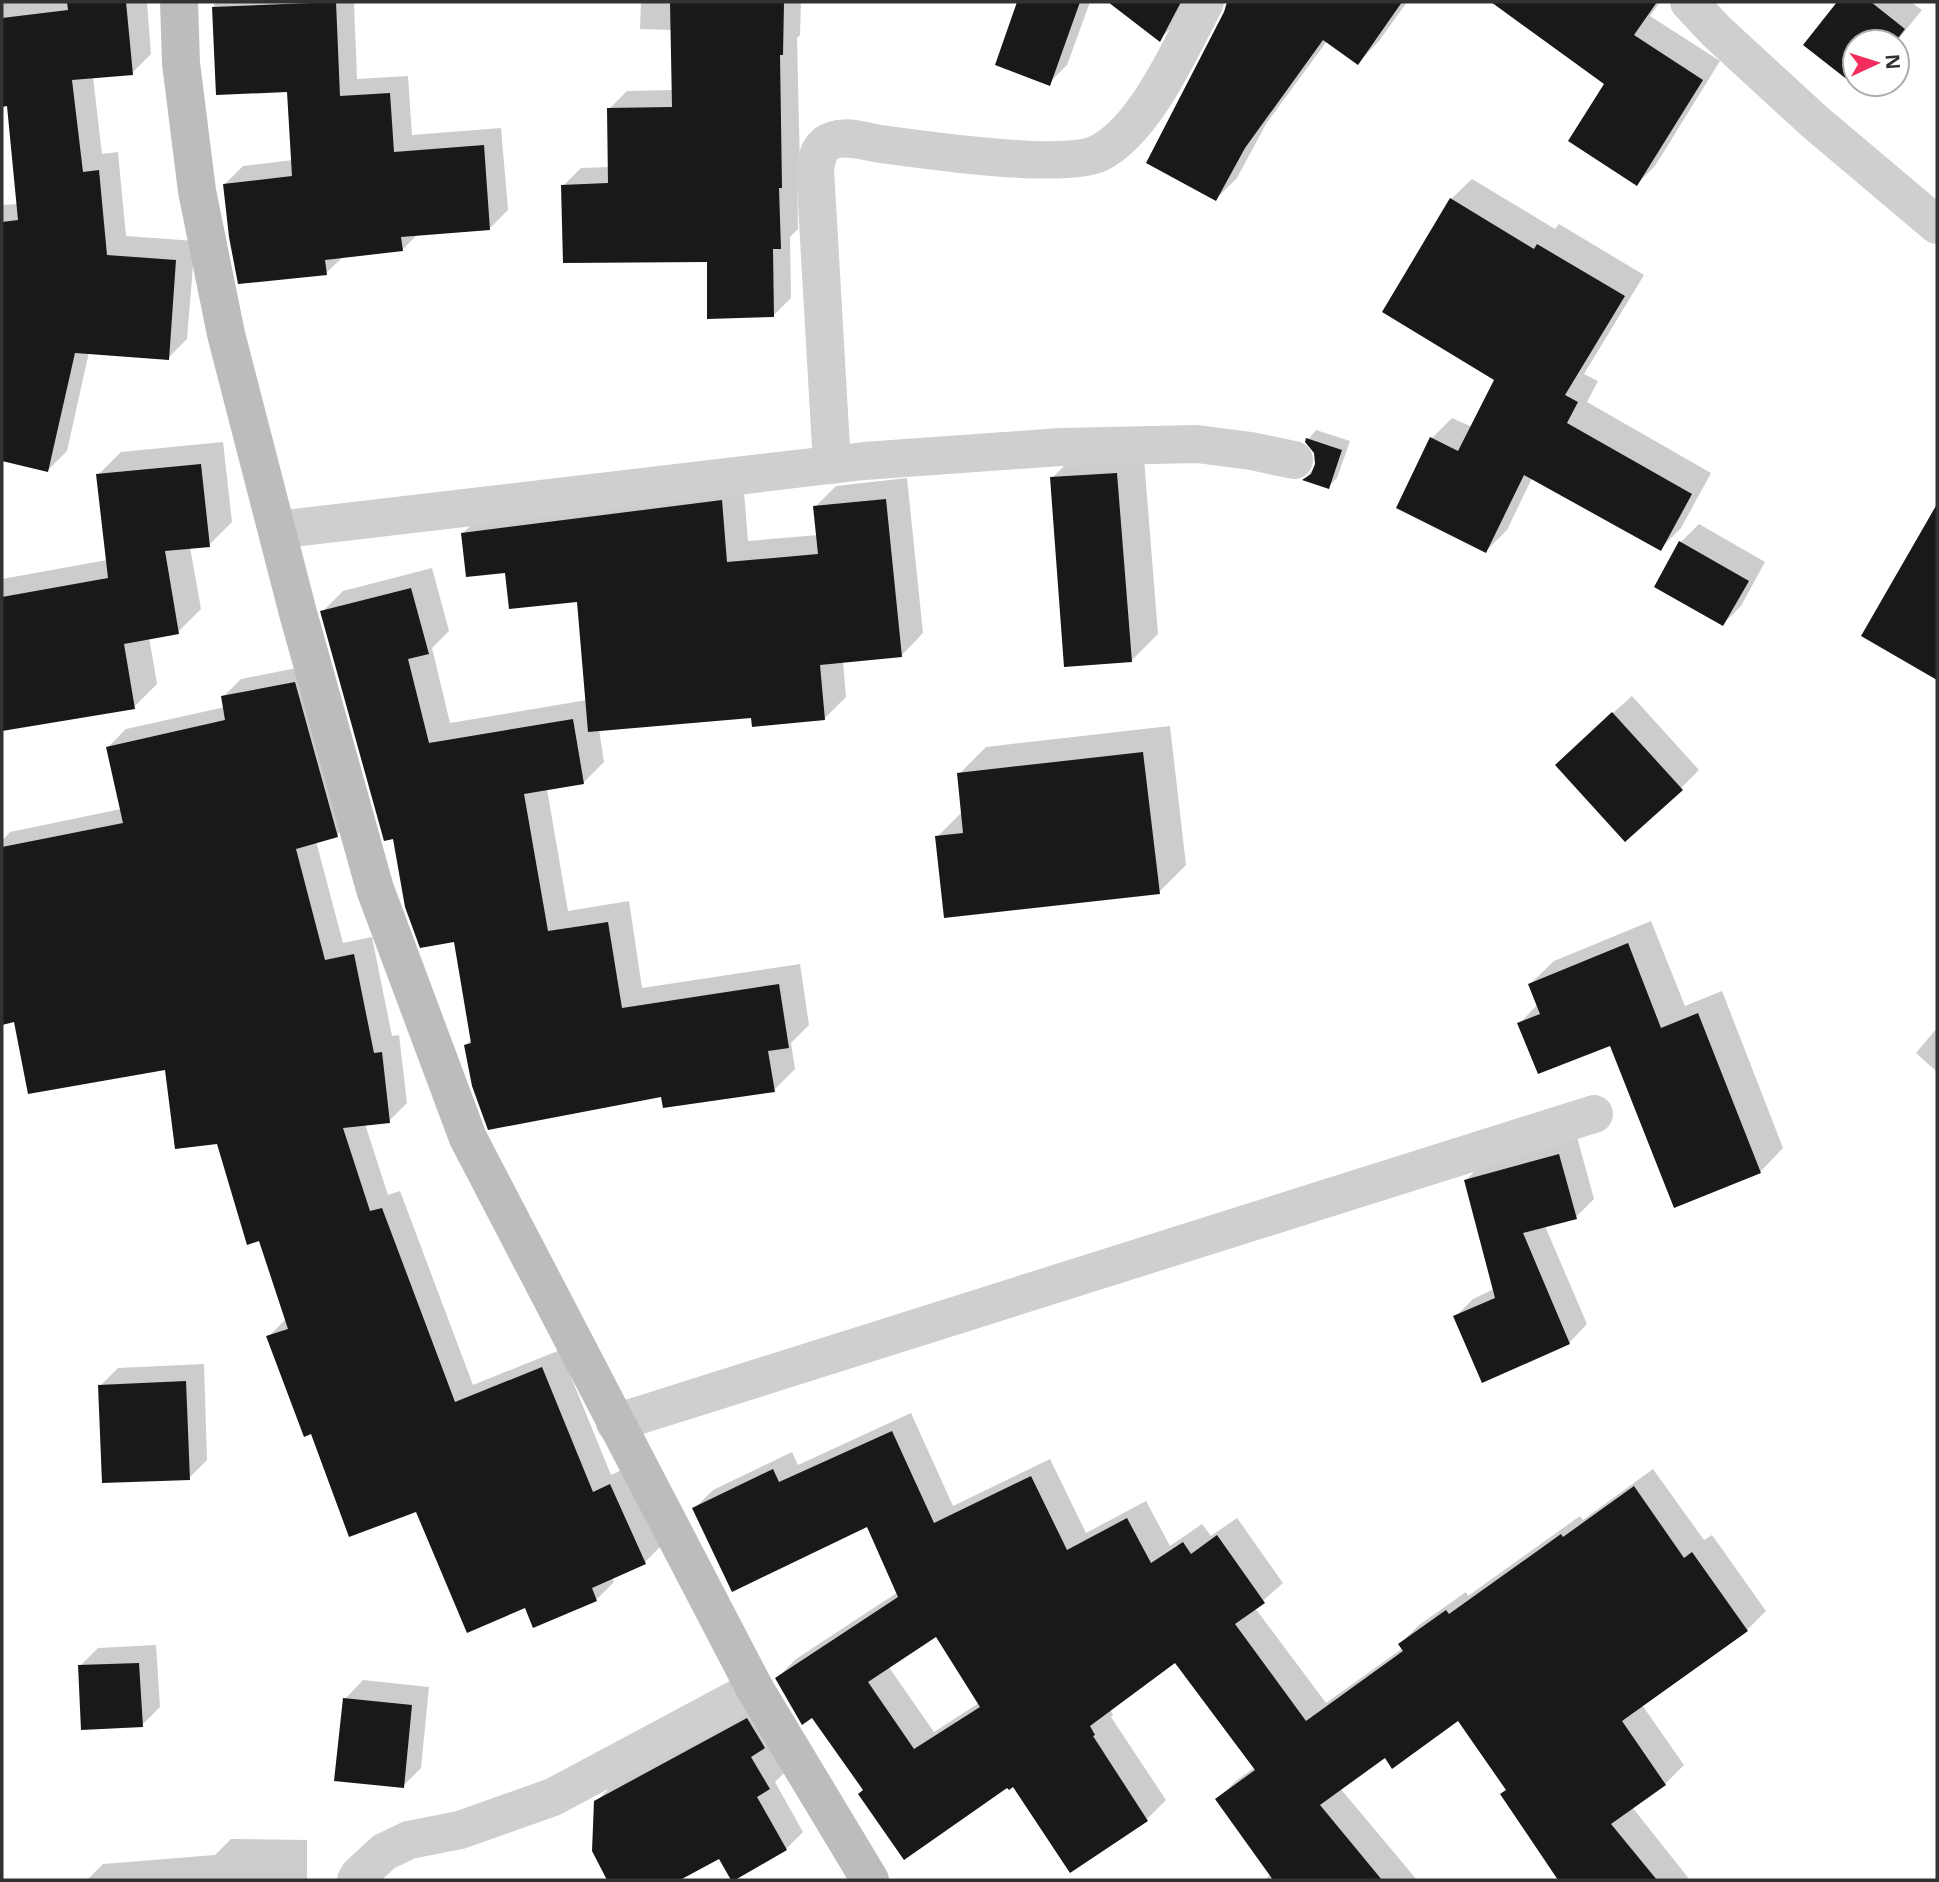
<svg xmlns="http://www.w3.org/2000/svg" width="1939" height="1882" viewBox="0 0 1939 1882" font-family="'Open Sans',sans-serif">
<rect width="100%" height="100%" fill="#fff"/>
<path fill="#0003" fill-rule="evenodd" d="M2,2H147L151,54L132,73L93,77L102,154L118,152L126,236L195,241L187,339L168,358L89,352L67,451L48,470L2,459V205L18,204L9,104L2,105Z
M214,2H354L357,79L408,76L412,135L501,128L508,210L490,228L418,234L402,250L343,257L326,273L225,184L243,166L293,160L289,90L217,93Z
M641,2H801L800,35L797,38L800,168L797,171L798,229L790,237L791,298L773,316L708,261L563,186L581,168L609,167V109L627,91L674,90L673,30L640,29Z
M1019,2H1090L1067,65L1049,83L997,64Z
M1111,2H1189L1181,18L1160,39Z
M1229,2H1407L1379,41L1358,63L1327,41L1266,124L1237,178L1216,199L1226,13Z
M1522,2H1660L1650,16L1720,61L1655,166L1637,184L1606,84L1512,15Z
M1840,2H1911L1922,10L1896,42H1855V62L1817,30Z
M1472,179L1555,229L1559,224L1644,275L1584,374L1598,381L1587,402L1711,473L1681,528L1660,549L1532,478L1507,530L1486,551L1432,438L1452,418L1472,427L1496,380L1451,199Z
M1316,430L1350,441L1337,478L1328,487L1305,479L1317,464L1316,452L1307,441Z
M223,442L232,522L209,545L190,547L201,609L178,632L149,637L157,684L134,707L2,729V579L107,560L98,475L121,452Z
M1143,446L1158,634L1131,661L1052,478L1079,451Z
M907,478L923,633L902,655L843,661L846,697L825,718L753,716L599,729L604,762L583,783L547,789L568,911L629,901L642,988L800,964L809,1025L791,1043L795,1069L774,1090L466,1045L472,1039L456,940L395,837L322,612L343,591L432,568L449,631L432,648L450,723L587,700L578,600L506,571L463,533L485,512L743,479L748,541L818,535L815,507L836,486Z
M1699,524L1765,562L1741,606L1723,624L1681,542Z
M1935,524L1937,526V674L1935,677Z
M312,665L355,817L337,835L316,841L343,943L372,937L392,1036L399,1035L407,1103L389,1121L365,1124L388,1195L400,1191L473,1385L560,1350L611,1475L628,1467L663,1544L645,1562L612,1577L614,1582L596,1600L526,1606L417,1510L312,1432L268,1337L286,1319L261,1239L218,1143L167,1068L16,1020L2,1023V841L10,832L121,809L108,747L126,729L225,707L223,697L241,679Z
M1632,696L1699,770L1681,788L1575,747Z
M1170,726L1186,865L1159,892L937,837L963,811L959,774L986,747Z
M1651,921L1685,1006L1722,991L1783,1148L1760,1172L1611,1043L1520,1023L1538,1004L1530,984L1554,961Z
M1937,1028V1072L1916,1053Z
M1577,1137L1594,1199L1576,1217L1545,1226L1587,1324L1569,1343L1455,1317L1473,1299L1494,1289L1466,1180L1484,1162Z
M204,1364L207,1460L189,1478L100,1386L118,1368Z
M911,1413L953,1506L1050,1459L1086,1533L1146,1501L1170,1546L1202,1524L1211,1536L1237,1518L1283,1583L1255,1608L1326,1703L1403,1648L1400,1644L1419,1625L1466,1592L1468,1596L1580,1516L1583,1520L1653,1469L1704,1540L1712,1535L1766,1611L1747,1630L1642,1705L1684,1765L1665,1784L1632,1807L1690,1880H1560L1502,1795L1508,1789L1459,1719L1385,1756L1340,1788L1417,1880H1265L1271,1874L1217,1799L1236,1781L1255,1767L1176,1661L1110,1709L1113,1715L1111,1717L1166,1800L1147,1819L1070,1870L1014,1785L865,1789L813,1715L777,1678L796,1659L898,1592L868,1525L694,1509L713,1490L792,1452L798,1465ZM937,1635L979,1703L934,1732L888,1666Z
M156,1645L160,1707L142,1725L80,1666L98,1648Z
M363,1680L429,1687L421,1768L403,1786L345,1699Z
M765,1702L786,1771L775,1782L803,1832L786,1849L720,1857L677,1880H609L593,1851L596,1802L613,1784Z
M231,1839L307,1840V1880H87L103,1864L215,1855Z"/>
<path fill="#191919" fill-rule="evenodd" d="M67,2H126L133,75L72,80L83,172L99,170L107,255L176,260L169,360L75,353L48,472L2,461V222L18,220L7,106L2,107V18L68,10Z
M336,2L340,96L390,93L394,152L484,145L490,230L401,237L403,251L325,260L327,275L238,284L229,237L223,184L292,176L287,92L216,95L212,7Z
M670,2H784L783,55H780L782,188H779L781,249H773L774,317L707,319V262L563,263L561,185L608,183L607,108L672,107Z
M1017,2H1080L1050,86L995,65Z
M1108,2H1181L1160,42Z
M1227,2H1402L1358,65L1323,40L1245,148L1216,201L1146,163L1224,12Z
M1491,2H1657L1634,35L1703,80L1637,186L1568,141L1604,84Z
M1837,2H1871L1905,29L1895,42H1855V84H1861L1858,88L1803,45Z
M1450,198L1534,249L1537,244L1625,296L1565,395L1578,402L1567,423L1692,494L1661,551L1524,475L1486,553L1396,508L1430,437L1458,451L1494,380L1382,312Z
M1306,438L1342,450L1329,489L1302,480L1311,474L1315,464L1314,453L1305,442Z
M201,464L210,547L165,551L179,634L124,644L135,709L2,731V597L108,578L96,474Z
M1117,473L1132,662L1064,667L1050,477Z
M886,499L902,657L820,665L825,720L752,727L751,718L588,732L577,602L509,609L505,573L466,577L461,533L722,500L727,562L818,554L813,506Z
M1937,504V680L1861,636Z
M1679,541L1749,581L1723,626L1654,587Z
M411,588L429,654L408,659L429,743L573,719L584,784L524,794L548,931L608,922L622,1008L779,984L789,1048L768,1051L775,1092L663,1108L661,1097L488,1130L472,1086L464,1045L471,1043L454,942L420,948L405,907L393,839L384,841L320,611Z
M295,682L338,837L296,849L325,960L354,954L374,1053L382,1052L390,1123L343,1128L370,1211L382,1208L455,1402L542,1367L593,1492L610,1484L646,1564L592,1588L597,1601L533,1628L525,1608L467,1633L416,1512L349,1537L311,1434L304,1437L266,1336L288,1329L259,1241L247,1245L217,1144L175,1149L165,1070L28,1094L14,1022L2,1025V847L123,823L106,747L225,720L221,696Z
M1612,712L1683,790L1625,842L1555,765Z
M1143,752L1160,894L944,918L935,836L963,833L957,773Z
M1628,943L1661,1028L1698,1013L1761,1173L1674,1208L1610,1046L1538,1074L1517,1023L1540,1014L1528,984Z
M1559,1154L1577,1219L1523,1233L1570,1344L1482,1383L1453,1316L1495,1298L1464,1180Z
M186,1381L190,1480L102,1483L98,1385Z
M892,1431L934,1523L1031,1476L1067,1550L1127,1518L1151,1563L1183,1542L1191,1554L1217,1535L1265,1603L1235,1624L1306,1721L1403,1651L1398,1644L1446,1610L1449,1614L1561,1534L1563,1537L1634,1486L1684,1558L1692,1552L1748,1631L1622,1721L1666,1785L1611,1824L1657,1880H1558L1500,1794L1506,1790L1458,1721L1392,1769L1385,1758L1320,1805L1382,1880H1273L1215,1799L1255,1770L1175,1663L1090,1726L1095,1735L1093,1736L1148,1821L1070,1873L1013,1787L1009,1790L1007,1788L904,1860L858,1794L863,1790L812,1718L802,1725L775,1678L898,1597L867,1527L732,1592L692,1508L773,1469L779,1482ZM936,1637L980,1707L914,1749L868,1682Z
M139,1663L143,1727L81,1730L78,1665Z
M343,1698L412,1705L404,1788L334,1781Z
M747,1718L765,1748L751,1757L770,1789L757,1797L787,1850L735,1880H731L719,1859L680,1880H607L592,1851L594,1801Z"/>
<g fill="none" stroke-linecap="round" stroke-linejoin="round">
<path stroke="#cfcfcf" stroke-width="38" d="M1689,2L1716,31L1815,122L1937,225
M832,465L815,169C817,156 820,144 834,140C849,135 866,142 881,144C924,150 1065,170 1099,153C1146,129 1181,47 1205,2
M277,530L864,461L1061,447L1197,444L1251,451L1294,460
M615,1423L1594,1114
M356,1880L359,1875L384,1852L409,1840L460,1830L553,1797L755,1689"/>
<path stroke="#bcbcbc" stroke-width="38" d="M179,2L181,63L197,191L226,334L298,613L375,889L468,1138L755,1689L870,1880"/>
</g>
<rect width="1939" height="1882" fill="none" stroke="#323232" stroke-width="7"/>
<g transform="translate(1876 63) rotate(86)"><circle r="33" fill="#ffffff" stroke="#adadad" stroke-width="2"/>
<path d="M0-5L12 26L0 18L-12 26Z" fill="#f22c5d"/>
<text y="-10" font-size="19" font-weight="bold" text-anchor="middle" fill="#323232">N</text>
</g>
</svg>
